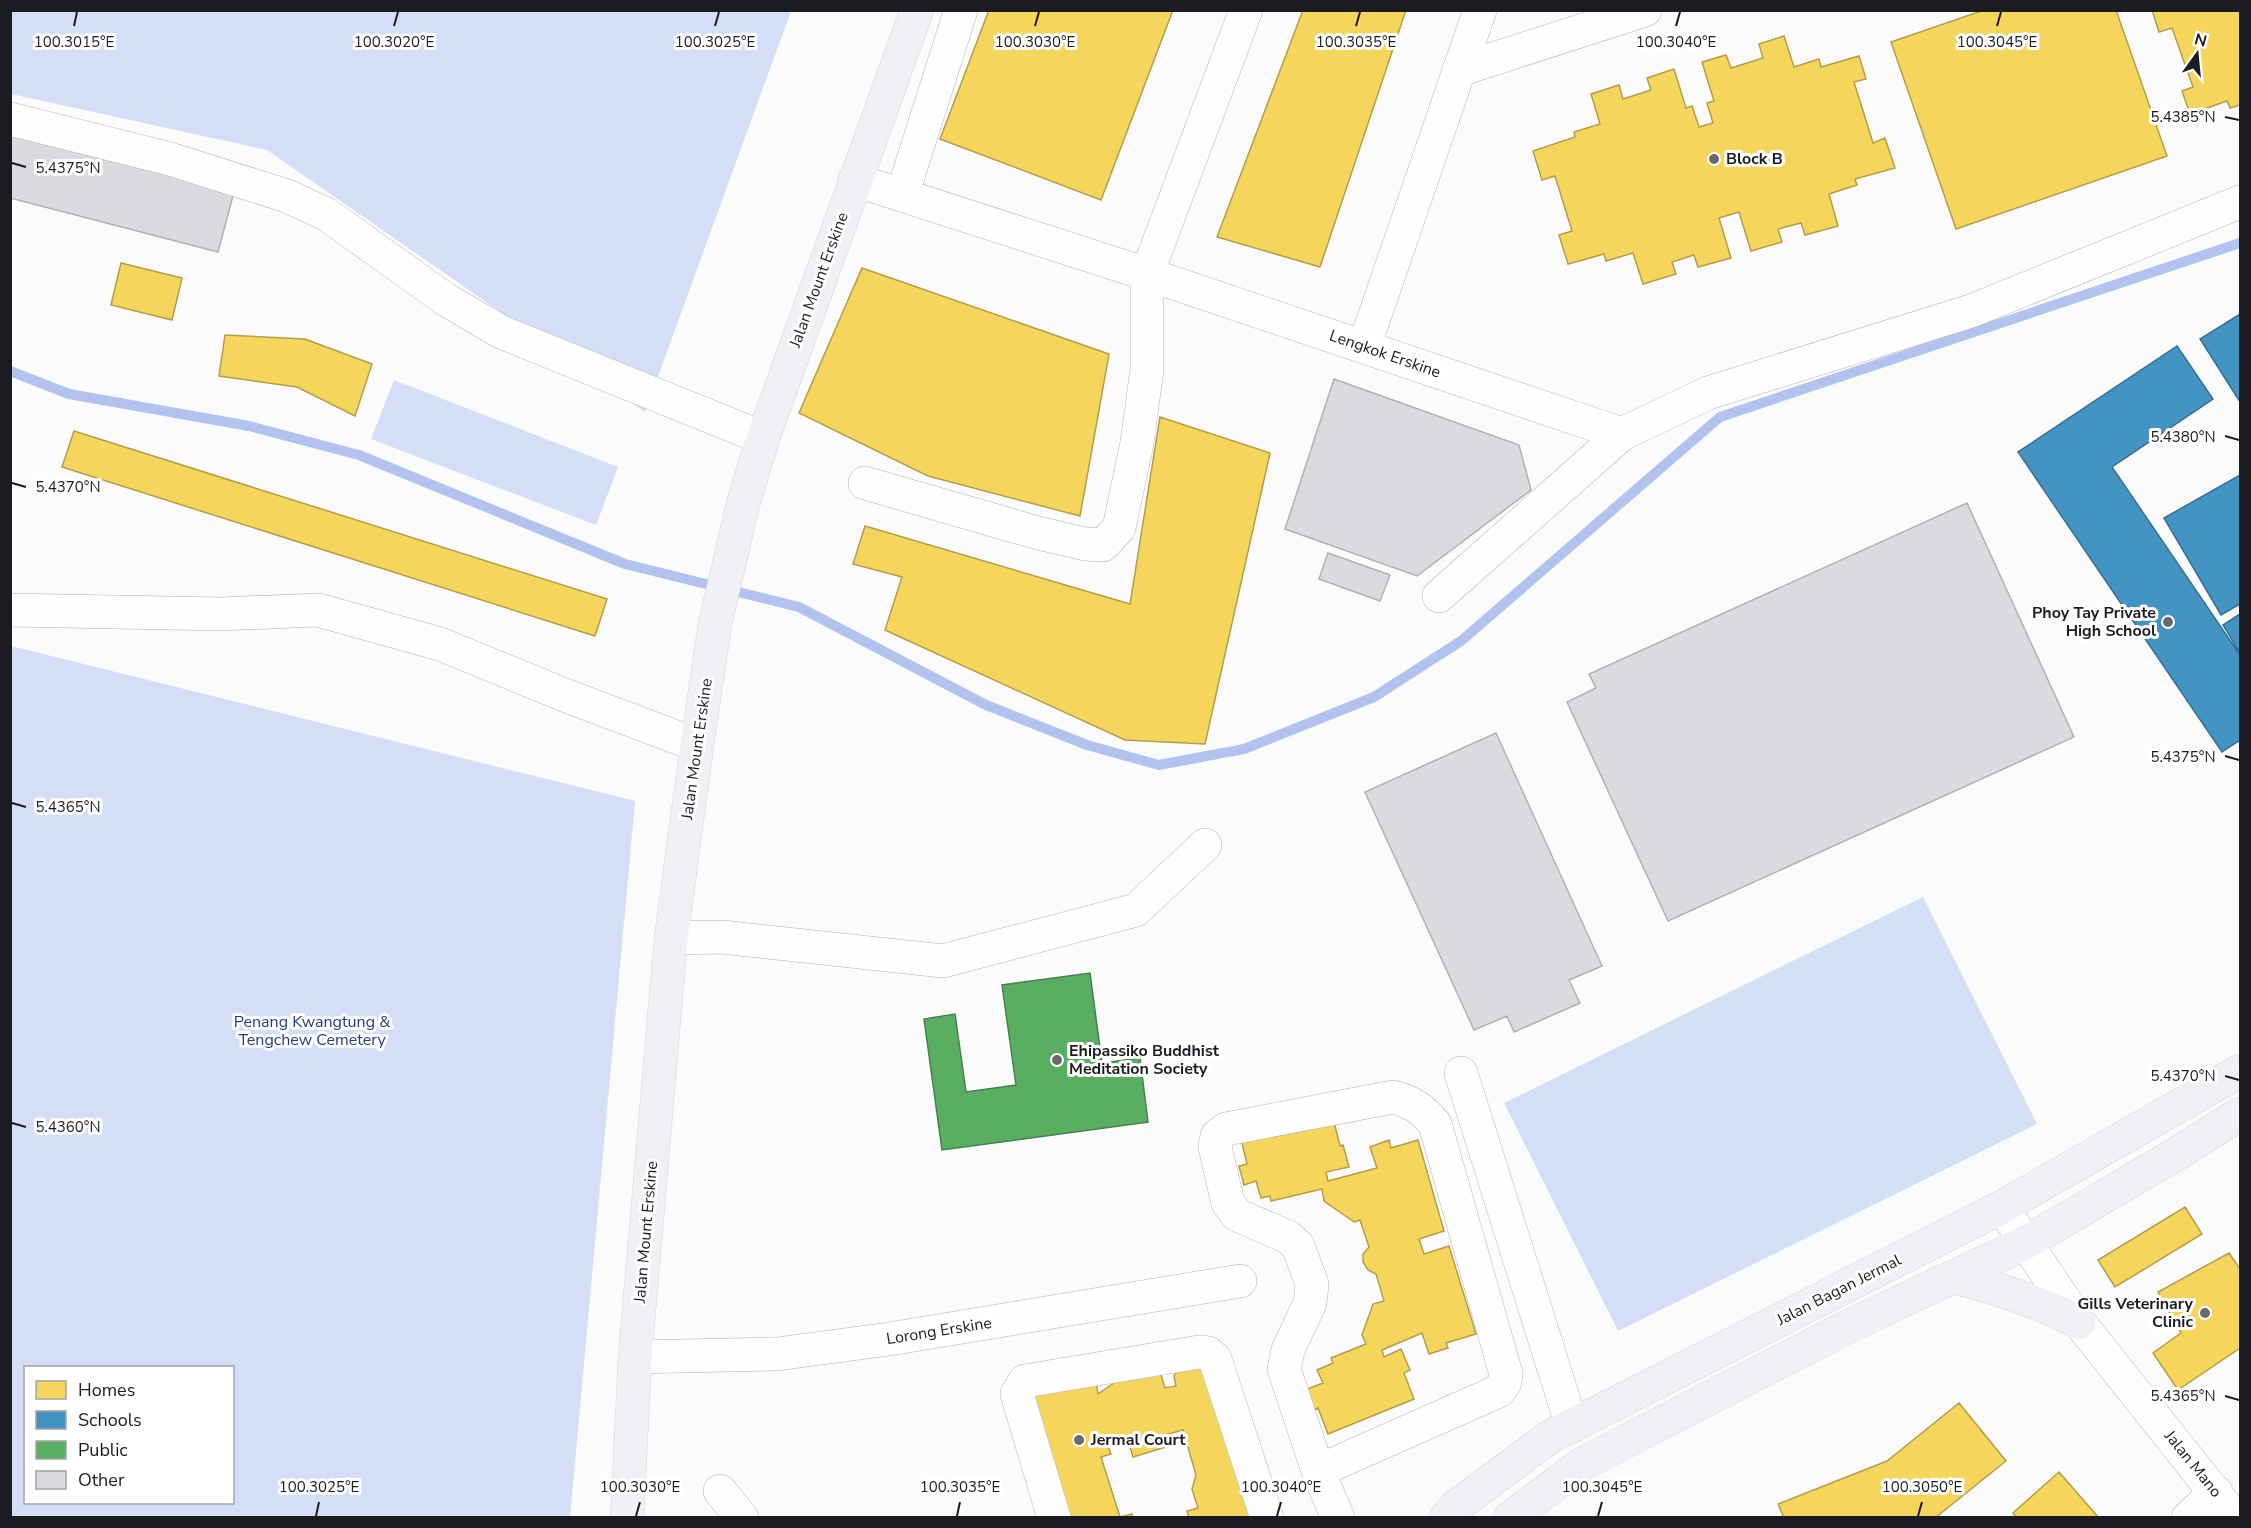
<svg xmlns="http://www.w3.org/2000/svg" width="2251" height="1528" viewBox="0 0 2251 1528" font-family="'Nunito Sans',sans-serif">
<rect width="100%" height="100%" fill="#fbfbfc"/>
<path fill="#d4def7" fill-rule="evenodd" d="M11,11H791L645,412L267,150L11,94Z
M394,380L618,467L596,525L371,439Z
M11,646L635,801L570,1517H11ZM26,1368H232V1502H26Z
M1923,897L2037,1124L1618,1331L1504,1103Z"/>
<path fill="#f6d55c" stroke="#b49e4a" stroke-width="1.5" d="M989,10H1173L1101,200L940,139Z
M1303,10H1406L1320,267L1217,237Z
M1984,10H2116L2167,156L1956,229L1891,42Z
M2152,10H2240V105L2230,108L2227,101L2190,114L2182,91L2193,87L2172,28L2159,32Z
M1784,36L1794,67L1819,59L1821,67L1859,56L1866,79L1854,82L1873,143L1885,138L1895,168L1855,179L1857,185L1829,194L1838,226L1805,235L1801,223L1778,229L1782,242L1751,251L1739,212L1719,218L1731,258L1698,267L1694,255L1672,262L1676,274L1643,284L1633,253L1606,261L1604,254L1568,264L1559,235L1572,231L1555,176L1542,180L1533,151L1575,137L1574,132L1600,124L1591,94L1619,85L1623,99L1651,90L1647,78L1674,69L1686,108L1692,106L1699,127L1713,123L1707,103L1714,101L1702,62L1726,55L1731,68L1763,58L1759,44Z
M121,263L182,278L172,320L111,305Z
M862,268L1109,354L1080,516L928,476L799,413Z
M225,335L305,339L372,364L355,416L297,387L219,376Z
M1160,417L1270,453L1205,744L1125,740L885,630L902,577L853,564L865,526L1130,604Z
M74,431L607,599L595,636L62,467Z
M1333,1118L1340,1146L1343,1145L1349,1167L1326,1172L1328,1181L1377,1168L1370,1147L1389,1140L1391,1148L1418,1140L1444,1231L1419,1239L1424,1254L1449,1246L1476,1334L1446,1343L1448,1348L1429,1354L1422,1333L1382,1350L1384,1357L1401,1349L1410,1370L1404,1373L1414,1399L1328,1434L1318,1408L1310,1411L1302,1391L1323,1383L1317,1370L1333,1363L1331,1358L1366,1344L1362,1335L1373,1304L1384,1301L1376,1274L1368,1270L1363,1262V1254L1369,1247L1360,1220L1354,1222L1324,1201L1322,1189L1271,1201L1270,1196L1261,1198L1256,1181L1244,1185L1239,1166L1247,1164L1241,1139Z
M2185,1207L2202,1234L2115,1287L2098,1260Z
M2229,1253L2240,1269V1348L2178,1390L2153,1353L2181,1333L2158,1292Z
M1210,1361L1259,1518H1189L1187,1511L1198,1508L1192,1489L1196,1475L1183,1430L1165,1435L1169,1446L1133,1457L1127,1437L1107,1443L1111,1454L1101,1457L1120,1517L1132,1514L1133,1518H1064L1029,1402L1036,1388L1095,1376L1098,1394L1127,1374L1159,1368L1165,1388L1176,1386L1174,1376L1178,1368Z
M1959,1403L2006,1461L1935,1518H1784L1778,1504L1887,1461Z
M2059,1472L2099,1518H2016L2013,1513Z"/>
<path fill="#4393c3" stroke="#376f92" stroke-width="1.5" d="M2240,314V402L2200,339Z
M2177,346L2213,399L2112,467L2240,655V740L2222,752L2018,452Z
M2240,475V604L2221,615L2164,518Z
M2240,614V653L2223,625Z"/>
<path fill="#5aae61" stroke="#47824e" stroke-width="1.5" d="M1090,973L1102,1063L1140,1058L1148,1122L942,1150L924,1019L955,1014L966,1092L1016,1085L1002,985Z"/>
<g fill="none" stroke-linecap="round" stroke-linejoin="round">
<path stroke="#b2c3ef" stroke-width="10" d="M10,371L69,394L249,426L359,455L625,564L799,607L986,705L1087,745L1159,765L1244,749L1374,697L1461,641L1720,417L2240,243"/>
</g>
<path fill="#dadbde" stroke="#b1b2b4" stroke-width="1.5" d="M10,134L234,192L218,252L10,198Z
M1334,379L1519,445L1531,490L1417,576L1285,529Z
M1967,503L2074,737L1668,921L1567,702L1596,688L1589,674Z
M1328,553L1390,575L1380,601L1319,579Z
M1496,733L1602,966L1569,980L1580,1003L1514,1032L1507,1016L1474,1030L1365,792Z"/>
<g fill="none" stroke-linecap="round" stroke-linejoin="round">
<defs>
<path id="minor" d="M1459,70L1645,10
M10,119L170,159L287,196L326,214L445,299L501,332L763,438
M855,180L1147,274L1622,434
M902,195L961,10
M1364,347L1480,10
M865,483L1038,533L1085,544L1103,545L1119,528L1137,443L1147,369V274L1246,10
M1439,596L1622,434L1708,393L1971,311L2240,202
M10,610L221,614L318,610L440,644L567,696L697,745
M671,938L722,937L943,961L1136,910L1205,845
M1461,1073L1572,1426
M2002,1207L2079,1322L2235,1518
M635,1357L777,1354L889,1339L1240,1281
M1318,1471L1499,1391L1505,1382L1506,1374L1435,1124C1422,1109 1413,1102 1393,1097L1226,1129L1217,1136L1215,1147L1228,1203L1237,1215L1288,1237L1298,1246L1312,1284L1310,1303L1288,1350L1284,1369L1318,1471L1338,1518
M720,1491L742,1518
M1054,1518L1017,1394L1025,1381L1199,1352L1208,1353L1215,1359L1267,1518
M2188,1518L2216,1492"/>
<path id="major" d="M1953,1277C1999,1288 2037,1301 2079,1322
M627,1518L635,1357L671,938L697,745L715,624L743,504L763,438L917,10
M1446,1518L1455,1507L1551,1436L2002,1207L2240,1071
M1510,1518L1582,1464L1847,1327L2025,1243L2178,1153L2240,1114"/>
</defs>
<use href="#minor" stroke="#b5b5b8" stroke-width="34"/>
<use href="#major" stroke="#d4d4d6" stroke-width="34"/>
<use href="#minor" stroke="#fefeff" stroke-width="33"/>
<use href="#major" stroke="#eff1f6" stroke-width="33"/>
</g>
<path fill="none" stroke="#1b1c21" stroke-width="2" d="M74,26L77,12M394,26L398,12M715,26L719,12M1035,26L1039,12M1356,26L1360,12M1676,26L1680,12M1997,26L2001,12M2225,117L2239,120M12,163L26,167M2225,436L2239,440M12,483L26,487M2225,756L2239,760M12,803L26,807M2225,1076L2239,1080M12,1123L26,1127M2225,1396L2239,1400M316,1516L319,1502M636,1516L640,1502M957,1516L960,1502M1277,1516L1281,1502M1598,1516L1602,1502M1918,1516L1922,1502"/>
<g fill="#696a6e" stroke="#fff" stroke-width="2">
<circle cx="1714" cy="159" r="6"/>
<circle cx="2168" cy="622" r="6"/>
<circle cx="1057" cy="1060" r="6"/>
<circle cx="2205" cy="1313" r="6"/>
<circle cx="1079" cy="1440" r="6"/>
</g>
<g text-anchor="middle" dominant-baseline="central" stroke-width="6" stroke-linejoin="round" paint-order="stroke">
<g font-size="16" font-weight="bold" fill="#1b1c21" stroke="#fff" text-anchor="start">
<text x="1726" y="159">Block B</text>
<text x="2156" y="613" text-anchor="end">Phoy Tay Private<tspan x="2156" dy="18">High School</tspan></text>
<text x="1069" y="1051">Ehipassiko Buddhist<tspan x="1069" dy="18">Meditation Society</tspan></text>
<text x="2193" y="1304" text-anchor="end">Gills Veterinary<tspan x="2193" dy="18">Clinic</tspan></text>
<text x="1091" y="1440">Jermal Court</text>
</g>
<g font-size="16" fill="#1b1c21" stroke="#fff">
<text transform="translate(819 280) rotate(-70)">Jalan Mount Erskine</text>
<text transform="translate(1385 354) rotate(19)">Lengkok Erskine</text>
<text transform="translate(697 749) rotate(-82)">Jalan Mount Erskine</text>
<text transform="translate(646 1232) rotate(-85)">Jalan Mount Erskine</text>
<text transform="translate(1839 1290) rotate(-27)">Jalan Bagan Jermal</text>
<text transform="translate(939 1331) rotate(-9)">Lorong Erskine</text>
<text transform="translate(2193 1464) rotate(51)">Jalan Mano</text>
</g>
<g font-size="16" fill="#243b83" stroke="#fff">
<text x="312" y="1022">Penang Kwangtung &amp;<tspan x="312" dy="18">Tengchew Cemetery</tspan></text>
</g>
</g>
<g font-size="15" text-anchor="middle" fill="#1b1c21" stroke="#fff" stroke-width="6" stroke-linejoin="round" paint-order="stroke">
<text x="394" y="47">100.3020°E</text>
<text x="715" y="47">100.3025°E</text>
<text x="1035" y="47">100.3030°E</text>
<text x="1356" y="47">100.3035°E</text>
<text x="1676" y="47">100.3040°E</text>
<text x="1997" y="47">100.3045°E</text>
<text x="74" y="47">100.3015°E</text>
<text x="2183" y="122">5.4385°N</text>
<text x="68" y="173">5.4375°N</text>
<text x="2183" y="442">5.4380°N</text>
<text x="68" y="492">5.4370°N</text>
<text x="2183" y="762">5.4375°N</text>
<text x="68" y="812">5.4365°N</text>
<text x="2183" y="1081">5.4370°N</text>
<text x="68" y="1132">5.4360°N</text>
<text x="2183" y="1401">5.4365°N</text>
<text x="319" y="1492">100.3025°E</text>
<text x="640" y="1492">100.3030°E</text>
<text x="960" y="1492">100.3035°E</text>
<text x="1281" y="1492">100.3040°E</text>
<text x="1602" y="1492">100.3045°E</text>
<text x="1922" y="1492">100.3050°E</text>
</g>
<rect width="2251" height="1528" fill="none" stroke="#1b1c21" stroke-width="24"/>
<rect x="24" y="1366" width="210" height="138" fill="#ffffff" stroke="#a4a4a6" stroke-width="1.5"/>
<rect x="36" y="1381" width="30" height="18" fill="#f6d55c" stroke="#a4a4a6" stroke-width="1.5"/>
<text x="78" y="1396" font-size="18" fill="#1b1c21">Homes</text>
<rect x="36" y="1411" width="30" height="18" fill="#4393c3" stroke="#a4a4a6" stroke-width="1.5"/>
<text x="78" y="1426" font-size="18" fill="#1b1c21">Schools</text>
<rect x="36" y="1441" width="30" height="18" fill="#5aae61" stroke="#a4a4a6" stroke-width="1.5"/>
<text x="78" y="1456" font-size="18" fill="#1b1c21">Public</text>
<rect x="36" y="1471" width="30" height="18" fill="#dadbde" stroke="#a4a4a6" stroke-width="1.5"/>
<text x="78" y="1486" font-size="18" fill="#1b1c21">Other</text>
<g transform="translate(2197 54) rotate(15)" stroke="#ffffff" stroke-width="4.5" paint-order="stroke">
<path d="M0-4.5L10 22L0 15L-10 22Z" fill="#1b1c21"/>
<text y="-9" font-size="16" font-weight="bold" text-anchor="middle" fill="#1b1c21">N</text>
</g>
</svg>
